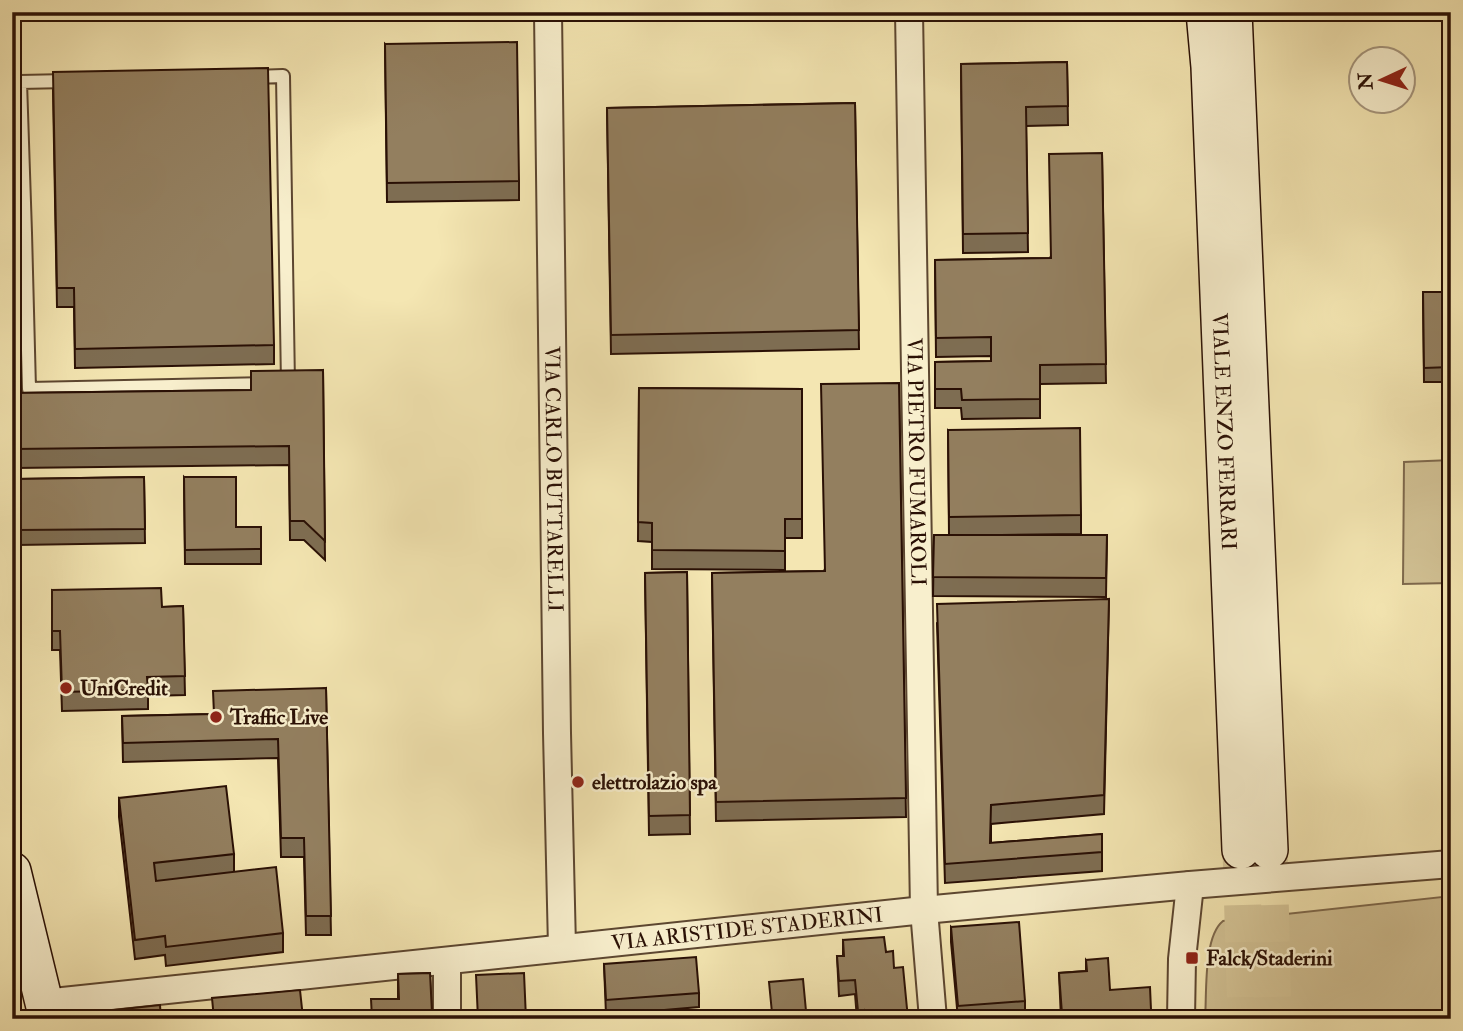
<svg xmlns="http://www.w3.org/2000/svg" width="1463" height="1031" viewBox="0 0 1463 1031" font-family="'IM FELL Double Pica',serif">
<rect width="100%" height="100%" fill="#f4e6b2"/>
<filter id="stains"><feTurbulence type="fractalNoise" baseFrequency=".00286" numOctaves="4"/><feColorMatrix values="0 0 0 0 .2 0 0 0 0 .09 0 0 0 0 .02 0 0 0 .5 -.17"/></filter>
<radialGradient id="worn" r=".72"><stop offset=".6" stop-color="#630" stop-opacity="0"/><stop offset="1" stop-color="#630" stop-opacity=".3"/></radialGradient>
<path fill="#d2c295" stroke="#7e694d" stroke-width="2" d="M1451,460V583L1403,584L1404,462Z
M1451,896V1019H1205C1207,993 1203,937 1223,921Z"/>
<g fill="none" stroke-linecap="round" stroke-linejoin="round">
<path stroke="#d6c698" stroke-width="37" stroke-dasharray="37 18" stroke-linecap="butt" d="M1241,850L1246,1019
M1269,850L1273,1019"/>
<defs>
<path id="lane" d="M253,77L283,76L288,384
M25,233L20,82L67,81
M12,234L25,233L29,389L266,384"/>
<g id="street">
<path id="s1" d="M548,12L557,733L562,947"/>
<path id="s2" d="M909,12L924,910L933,1019"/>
<path d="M447,961V1019"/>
<path id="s3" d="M44,1003L924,910L1190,885L1451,864"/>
<path d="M1181,1019L1182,959L1190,885"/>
</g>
<g id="secondary">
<path id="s4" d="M1205,12L1210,67L1241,850"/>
<path d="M1233,12L1269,850"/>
<path d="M12,871L48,1019"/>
</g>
</defs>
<use href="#lane" stroke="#5c4630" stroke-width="16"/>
<use href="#street" stroke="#5c4630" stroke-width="30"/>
<use href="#secondary" stroke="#2a1005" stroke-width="40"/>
<use href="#lane" stroke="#f8efcd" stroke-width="12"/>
<use href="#street" stroke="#f8efcd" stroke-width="26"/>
<use href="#secondary" stroke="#f8efcd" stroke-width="37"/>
</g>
<path fill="#7e6d52" stroke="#2a1005" stroke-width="2" d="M385,44L519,181V200L387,202Z
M1067,62L1068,125L1026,126L1028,252L963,253L961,64Z
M1445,82H1451V173H1446Z
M53,91L274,345V364L75,368L74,307H57Z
M855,103L859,349L611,354L607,108Z
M1102,153L1106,383L1040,384V418L962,419L961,408H935V362L991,361V356L936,357L935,260L1050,258Z
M1423,292H1451V382H1424Z
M323,370L325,560L304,540H290L289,465L14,468L13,393L251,390Z
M899,383L906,817L716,821L712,573L824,571Z
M639,388L802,389V538H785V570L652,569V542L638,541Z
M948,430L1081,515V534L1001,535H1107L1106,597L933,596L934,535H949Z
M144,477L145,543L17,545L16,479Z
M184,477L236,527H261V564H185Z
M687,572L690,834L649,835L645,573Z
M52,590L162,607L183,606L185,695L148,696V709L62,711L60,650H52Z
M1109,599L1104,814L991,824V843L1102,834V871L945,883L937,623Z
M326,688L331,935H306L304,857H281L278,758L123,762L122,716L213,714Z
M119,798L234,854V872L283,933V952L166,966L165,955L135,959L119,817Z
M951,927L1025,1001V1015L983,1019H958L951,942Z
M843,940L886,952L894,968L908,1019H857L855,994L839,996L837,956H843Z
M1086,960L1110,990L1151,1019H1061L1059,973L1086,971Z
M604,964L699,993V1007L606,1015Z
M430,973L432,1019H371L398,999V974Z"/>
<path fill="#675942" stroke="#2a1005" stroke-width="2" d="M1151,1010V1019H1144V1012Z"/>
<path fill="#937f5f" stroke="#2a1005" stroke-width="2" d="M517,42L519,181L387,183L385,44Z
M1067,62L1068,106L1026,107L1028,233L963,234L961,64Z
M268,68L274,345L75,349L74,288H57L53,72Z
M1445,82H1451V159H1446Z
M855,103L859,330L611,335L607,108Z
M1102,153L1106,364L1040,365V399L962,400L961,389H935V362L991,361V337L936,338L935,260L1051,258L1049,154Z
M1423,292H1451V367L1424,368Z
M323,370L325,541L304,521H290L289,446L14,449L13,393L251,390V371Z
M899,383L906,798L716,802L712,573L825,571L821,384Z
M639,388L802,389V519H785V551L652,550V523L638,522Z
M1080,428L1081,515L949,517L948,430Z
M144,477L145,529L17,530L16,479Z
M184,477H236V527H261V549L185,550Z
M934,535H1107L1106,578L933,577Z
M687,572L690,815L649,816L645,573Z
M161,588L162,607L183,606L185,676L147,677L148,690L62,692L60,631H52V590Z
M1109,599L1104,795L991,805L990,843L1102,834V852L945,864L937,604Z
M326,688L331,916H306L304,838H281L278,739L123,743L122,716L214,714L213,691Z
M226,786L234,854L154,863L156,881L276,867L283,933L166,947L165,936L135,940L119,798Z
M1019,922L1025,1001L958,1006L951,927Z
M884,937L886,952L893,951L894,968L903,967L908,1019H865L864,1010L858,1011L855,980L839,981L837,956H844L843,940Z
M696,957L699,993L606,1000L604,964Z
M1108,958L1110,990L1150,987L1151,1010L1144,1012L1145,1019H1075V1013L1062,1014L1059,973L1087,971L1086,960Z
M430,973L432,1013L419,1014V1019H372L371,999H399L398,974Z
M524,973L526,1019H478L476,975Z
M803,979L806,1011L821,1010L822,1019H758V1014L772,1013L769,982Z
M300,990L303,1018L296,1019H214L212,998Z
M160,1005L161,1019H97L96,1012Z"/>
<g fill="#8f2418" stroke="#f8efcd" stroke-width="2.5">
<circle cx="66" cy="688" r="7"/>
<circle cx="216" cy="717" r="7"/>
<circle cx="578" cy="782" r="7"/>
<rect x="1185" y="951" width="14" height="14" rx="3.5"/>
</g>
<g text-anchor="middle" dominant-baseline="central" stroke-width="5" stroke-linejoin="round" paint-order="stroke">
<g font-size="21" fill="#2a1005" stroke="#f8efcd">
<text stroke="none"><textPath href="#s4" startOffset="420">VIALE ENZO FERRARI</textPath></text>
<text stroke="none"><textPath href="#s2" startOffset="450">VIA PIETRO FUMAROLI</textPath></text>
<text stroke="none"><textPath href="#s1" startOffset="467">VIA CARLO BUTTARELLI</textPath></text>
<text stroke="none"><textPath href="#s3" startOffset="707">VIA ARISTIDE STADERINI</textPath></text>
</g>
<g font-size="21" font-weight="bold" fill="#2a1005" stroke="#f8efcd" text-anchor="start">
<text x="80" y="688">UniCredit</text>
<text x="230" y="717">Traffic Live</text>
<text x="592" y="782">elettrolazio spa</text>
<text x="1206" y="958">Falck/Staderini</text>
</g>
</g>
<rect width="1463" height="1031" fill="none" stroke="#f4e6b2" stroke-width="42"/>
<rect x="14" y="14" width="1435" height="1003" fill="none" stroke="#2a1005" stroke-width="3.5"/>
<rect x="21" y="21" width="1421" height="989" fill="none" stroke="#2a1005" stroke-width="2"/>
<g transform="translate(1382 80) rotate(266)"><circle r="33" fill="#f8efcd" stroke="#a6967d" stroke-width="2"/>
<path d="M0-5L12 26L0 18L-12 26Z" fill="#8f2418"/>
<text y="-10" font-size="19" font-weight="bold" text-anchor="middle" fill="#2a1005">N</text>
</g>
<rect width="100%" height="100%" filter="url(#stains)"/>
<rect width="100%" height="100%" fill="url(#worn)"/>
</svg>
